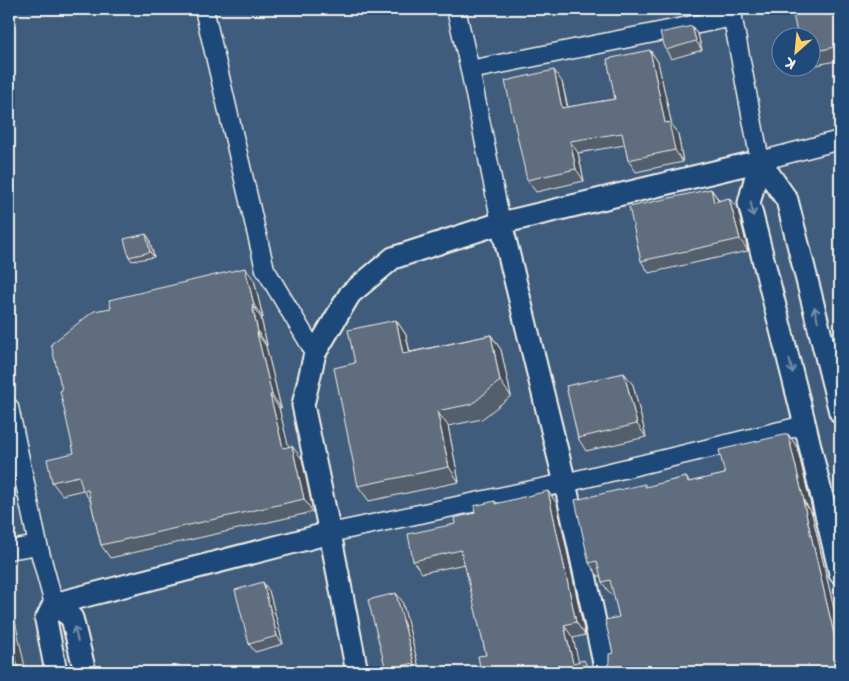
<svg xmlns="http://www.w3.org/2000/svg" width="849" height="681" viewBox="0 0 849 681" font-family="'Shantell Sans',sans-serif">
<rect width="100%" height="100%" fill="#32547c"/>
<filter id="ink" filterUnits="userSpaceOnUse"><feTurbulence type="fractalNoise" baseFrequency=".02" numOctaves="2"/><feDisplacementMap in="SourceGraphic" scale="10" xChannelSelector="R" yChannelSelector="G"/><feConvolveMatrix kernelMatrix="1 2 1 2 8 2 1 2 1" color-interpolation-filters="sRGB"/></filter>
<g filter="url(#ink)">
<path fill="#405c7d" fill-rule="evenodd" d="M9,9H840V672H9ZM782,38H812V68H782Z"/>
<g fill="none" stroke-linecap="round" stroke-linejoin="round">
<defs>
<path id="minor" d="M204,9L265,269L315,353
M456,9L470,70L501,223
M731,9L760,161L840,140
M470,70L733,17
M9,407L38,545L54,604
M330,533L565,483L805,425
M9,550L38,545"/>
<path id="tertiary" d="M760,161L749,203L805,425L840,573
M760,161L787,200L840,412
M501,223L565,483L606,672
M54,604L72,618L85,672
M56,672L46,620L54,604L330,533
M357,672L330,533L303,405L315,353L350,294L393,258L501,223L760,161"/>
</defs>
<use href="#minor" stroke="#f4f1e8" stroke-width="21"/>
<use href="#tertiary" stroke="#f4f1e8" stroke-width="25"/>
<use href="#minor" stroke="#1f4a7a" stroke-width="18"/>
<use href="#tertiary" stroke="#1f4a7a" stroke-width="21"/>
</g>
<path fill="#525e6d" stroke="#f4f1e8" d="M840,9V60L812,66V38Z
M692,26L698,35L702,50L671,59L666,50Z
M650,50L658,62L672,126L678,134L683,162L636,172L628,160L625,145L578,153L584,181L536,192L527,180L562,82L568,107L615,99Z
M711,189L719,200L738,210L748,251L649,273L641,261Z
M149,238L154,257L132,261L129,257Z
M254,280L263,318H261L267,345L266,346L281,408H279L288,447L302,459L313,512L110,558L101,545L91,502L83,490L62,495L52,482L74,453L62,390L111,308Z
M396,320L406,335L410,352L491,335L501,350L511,396L482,419L448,426L459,482L369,501L358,486Z
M624,373L633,385L646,437L586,451L578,438Z
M788,434L797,447L813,514H812L840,635V672H481L486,655L465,564L422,573L413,561L455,524L475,513L495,501L497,503L557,504L585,635L573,638L578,662L594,671H600L606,668L609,663L613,653L619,617L614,594L611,595L602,582L601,576H598L589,563L647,487L686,477L690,482L725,474Z
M269,591L283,644L255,652L249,644Z
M402,601L420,672H388L386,670Z"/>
<path fill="#424c59" stroke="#f4f1e8" d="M692,26L698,35L702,50L696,41Z
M650,50L658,62L672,126L678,134L683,162L675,150L665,123Z
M554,70L562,82L570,120L562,108Z
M570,141L578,153L584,181L576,169Z
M711,189L719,201L714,202Z
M729,198L738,210L748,251L740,239Z
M146,234L149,238L154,257L150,252Z
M245,268L254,280L263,318L254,305Z
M252,305L261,318L267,345L258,332Z
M396,320L406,335L413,368L403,354Z
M257,333L266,346L281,408L272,395Z
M491,335L501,350L511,396L500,381Z
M624,373L633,385L646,437L637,424Z
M270,395L279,408L292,461L283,448Z
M437,411L448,426L459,482L449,467Z
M788,434L797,447L813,514L804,501Z
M292,446L302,459L313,512L304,499Z
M548,491L557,504L585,635L576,622Z
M803,501L812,514L840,635V660Z
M263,582L269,591L283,644L277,636Z
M9,593L26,672H19L9,627Z
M396,593L402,601L420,672L414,663Z
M564,625L573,638L581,672L573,663Z"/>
<path fill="#5f6d7f" stroke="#f4f1e8" d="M792,9H840V46L812,52V38H798Z
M692,26L696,41L666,50L660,33Z
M650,50L665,123L669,122L675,150L628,160L622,133L570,141L576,169L527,180L505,81L554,70L562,108L615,99L607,59Z
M711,189L714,202L729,198L740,239L641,261L629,207Z
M146,234L150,252L129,257L124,239Z
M245,268L254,305H252L258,332L257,333L272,395H270L283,448L292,446L304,499L101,545L88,490L83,491L79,476L52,482L47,459L74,453L60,391L62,390L51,344L94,311L111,308L109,300Z
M396,320L403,354L491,335L500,381L472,404L437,411L449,467L358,486L334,368L355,363L348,330Z
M624,373L637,424L578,438L566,386Z
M788,434L804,501H803L840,660V672H481L478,656L486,655L461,550L413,561L408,534L455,524L454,518L475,513L474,506L495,501V504L548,491L576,622L564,625L573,663L584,660L588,668L594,671H600L606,668L609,663V654L613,653L605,620L619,617L610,580L602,582L597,561L589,563L575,500L645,484V487L686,477L688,482L725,474L719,450Z
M263,582L277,636L249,644L235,590Z
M396,593L414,663L386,670L368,600Z
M9,627L19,672H9Z"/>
<defs><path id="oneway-shaft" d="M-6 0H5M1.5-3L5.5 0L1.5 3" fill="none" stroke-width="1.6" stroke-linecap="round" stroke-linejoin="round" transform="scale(1.25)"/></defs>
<g stroke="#748da6">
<use href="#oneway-shaft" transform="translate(752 209) rotate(80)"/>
<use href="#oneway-shaft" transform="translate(816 314) rotate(-104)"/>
<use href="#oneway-shaft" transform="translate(791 366) rotate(76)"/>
<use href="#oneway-shaft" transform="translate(76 634) rotate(-104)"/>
</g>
</g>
<rect width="849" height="681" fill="none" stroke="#1f4a7a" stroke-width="30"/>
<rect x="15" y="15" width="819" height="651" fill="none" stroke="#f4f1e8" stroke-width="2" filter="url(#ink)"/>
<g transform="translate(796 52) rotate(207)"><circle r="24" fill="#1f4a7a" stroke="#748da6"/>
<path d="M0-4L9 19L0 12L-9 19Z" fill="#ffd166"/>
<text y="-8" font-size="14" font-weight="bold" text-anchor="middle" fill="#f4f1e8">K</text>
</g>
</svg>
